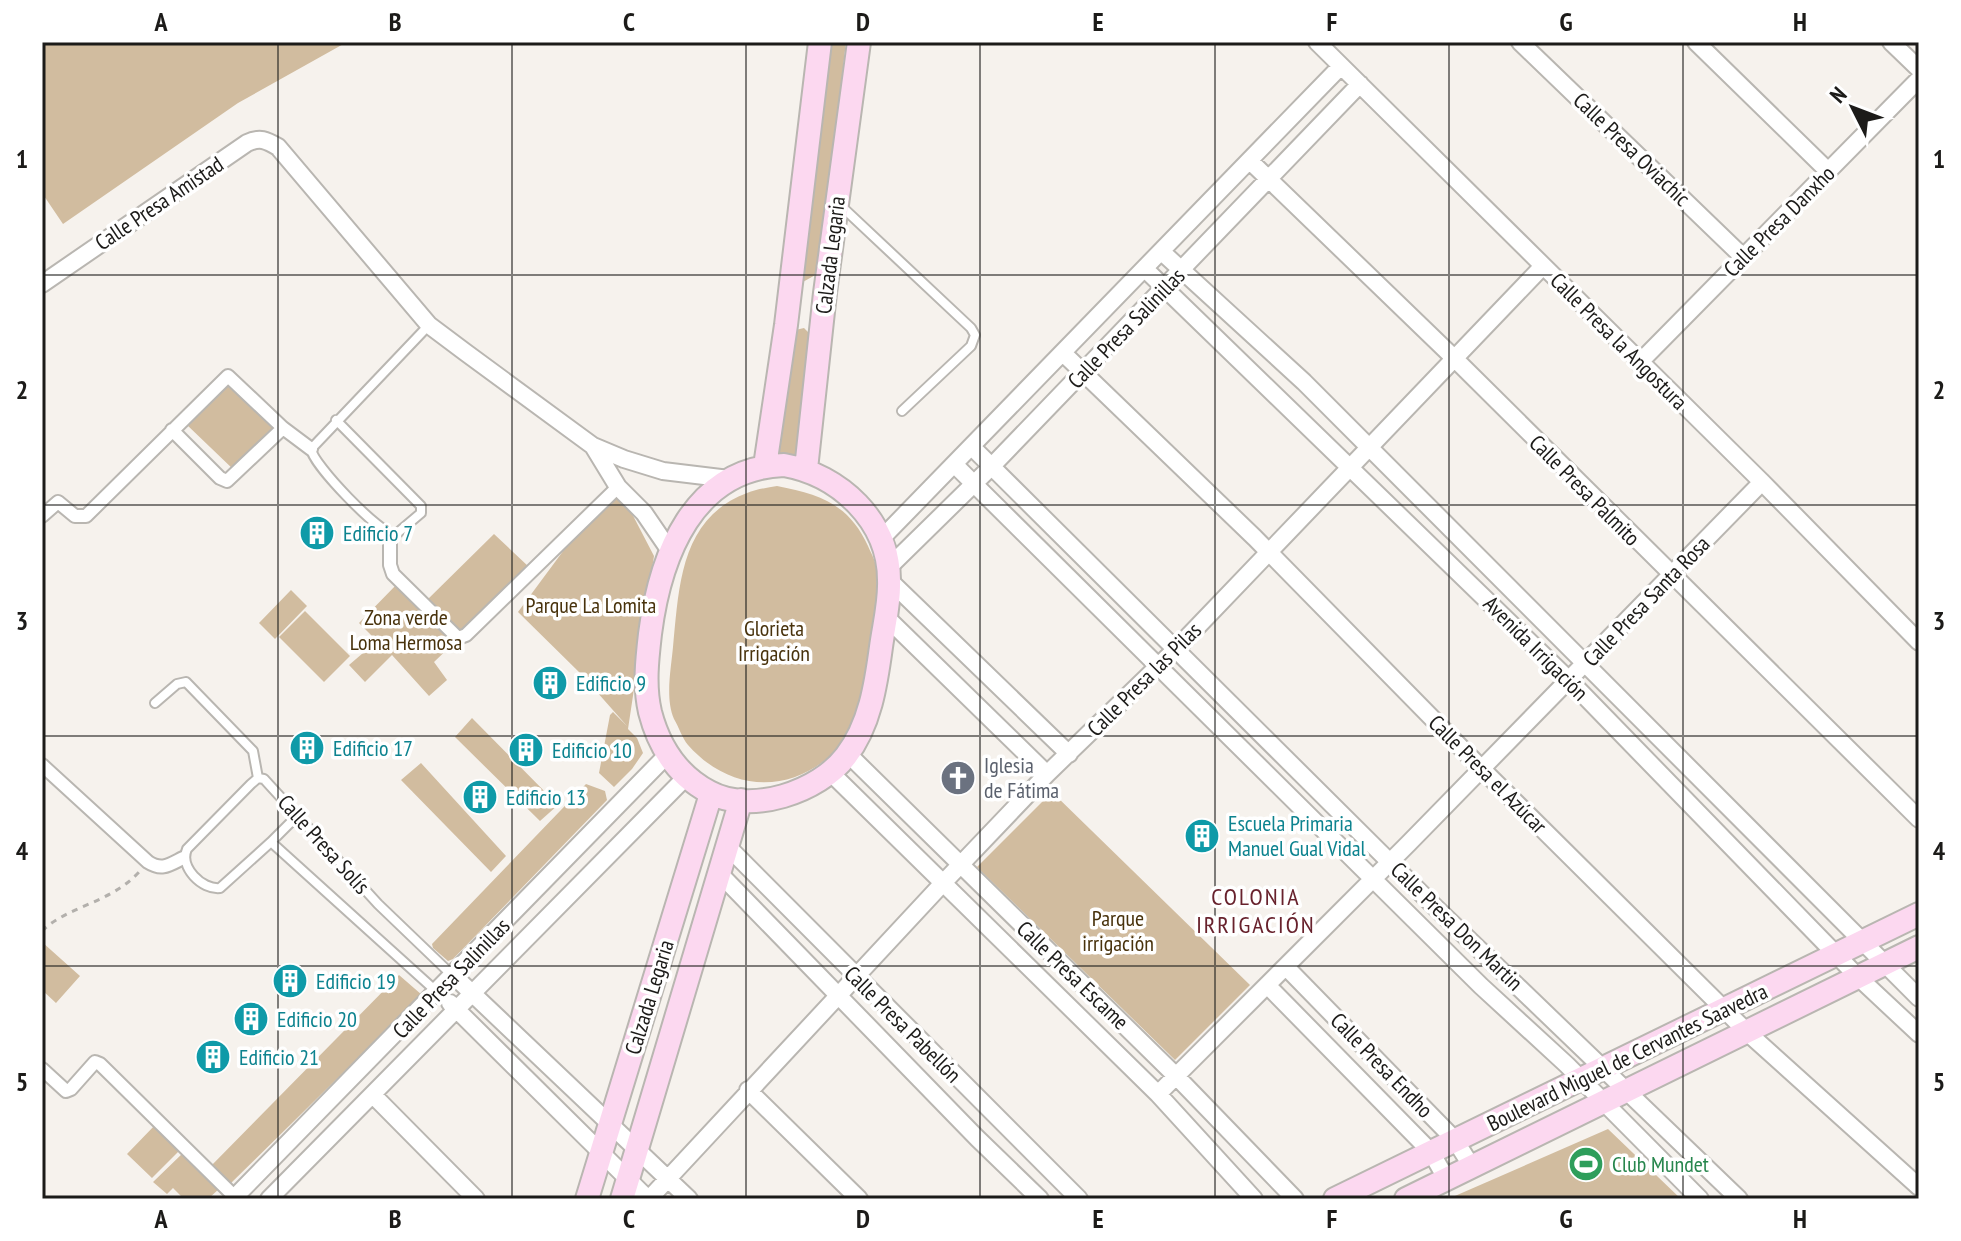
<svg xmlns="http://www.w3.org/2000/svg" width="1961" height="1241" viewBox="0 0 1961 1241" font-family="'PT Sans Narrow',sans-serif">
<rect width="100%" height="100%" fill="#f6f2ed"/>
<path fill="#d1bc9f" d="M42,42H347L238,103L63,224L42,193Z
M831,42H846L819,273L792,288Z
M804,328L811,335L800,457L772,452L787,332Z
M227,382L275,429L235,471L186,424Z
M615,481L654,556L628,729L637,738L643,753L632,769L614,787L599,773L610,715L613,712L627,726L581,674L518,612Z
M777,486C819,494 849,504 868,546C871,553 876,561 876,569C878,591 875,614 873,636C871,669 866,712 845,740C802,794 734,797 688,745C682,738 679,727 674,719C665,698 671,669 673,647C679,587 680,518 747,493C756,489 767,488 777,486Z
M494,534L529,567L459,634L425,602Z
M398,583L457,640L434,662L447,680L429,696L392,655L365,682L349,665L377,641L359,623Z
M291,590L307,606L275,639L259,623Z
M305,611L350,656L324,682L279,637Z
M472,718L558,805L540,821L455,737Z
M421,763L506,856L491,872L401,780Z
M586,784L605,791L607,800L453,959L448,961L433,948L432,944Z
M1052,792L1250,985L1175,1060L977,867Z
M42,942L80,976L56,1003L42,990Z
M399,975L422,995L230,1184H225L209,1168Z
M156,1124L180,1150L152,1178L127,1154Z
M1608,1129L1681,1199H1448Z
M184,1152L220,1188L208,1199H184L173,1188L167,1194L153,1182Z"/>
<g fill="none" stroke-linecap="round" stroke-linejoin="round">
<defs>
<path id="service" d="M839,204L971,328L975,335L971,346L902,411
M336,420L421,506V513L395,535C380,534 313,465 311,449L429,325
M155,703L177,684L186,682L253,751L258,778
M271,842L297,816
M437,992L271,842L220,888C202,890 179,867 187,849L251,784L258,778L264,779L378,904L453,976"/>
<path id="pedestrian" d="M172,430L220,478L227,481L283,428
M42,516L58,502L75,516H86L228,376L283,428L311,449
M390,535V565L393,574L458,638L466,635L618,487
M42,765L148,862C162,871 169,865 183,858
M42,1069L66,1091L71,1089L95,1062L100,1064L235,1197"/>
<path id="minor" d="M1317,42L1762,482L1919,642
M1520,42L1743,257
M1696,42L1828,171
M1891,42L1919,69
M1250,161L1455,359L1919,819
M1162,252L1304,382L1919,998
M1145,269L1569,680L1857,976L1919,1034
M42,284L247,143C260,137 266,140 278,147L429,325L465,352L593,446L624,459L663,471L729,479
M1063,353L1255,538L1482,769L1748,1033L1919,1187
M1639,363L1919,79
M593,446L618,487L644,513L670,551
M972,447L1434,906L1739,1199
M955,465L1481,986L1567,1065L1700,1199
M881,539L1341,66
M888,568L991,467L1360,84
M889,580L1069,754
M885,616L1047,774
M848,754L1176,1076L1295,1199
M830,772L1158,1094L1254,1199
M728,847L1079,1199
M720,874L977,1138L1040,1199
M1286,967L1455,1140L1472,1167
M454,976L689,1199
M1268,986L1431,1152L1447,1180
M450,1003L648,1199
M748,1090L859,1199
M1158,1094L1408,844L1762,482
M373,1095L476,1199
M233,1199L667,755
M269,1199L686,777
M649,1199L943,883L1047,774L1177,648L1543,266"/>
<path id="secondary" d="M784,465C840,475 889,521 889,580C890,602 884,625 881,647C876,684 870,725 846,756C819,792 751,815 709,792C677,775 659,747 650,712C644,686 647,660 650,634C660,556 693,468 784,465Z
M765,466L786,325L820,42
M806,469L825,293L859,42
M587,1199L711,794
M622,1199L741,800
M1335,1199L1919,914
M1406,1199L1919,947"/>
</defs>
<use href="#service" stroke="#b9b6b1" stroke-width="12"/>
<use href="#pedestrian" stroke="#b9b6b1" stroke-width="16"/>
<use href="#minor" stroke="#b9b6b1" stroke-width="20"/>
<use href="#secondary" stroke="#b9b6b1" stroke-width="26"/>
<path stroke="#b3b0ac" stroke-width="3" stroke-dasharray="6 6" stroke-linecap="butt" d="M42,931C69,905 110,904 140,871"/>
<use href="#service" stroke="#fff" stroke-width="8"/>
<use href="#pedestrian" stroke="#fff" stroke-width="12"/>
<use href="#minor" stroke="#fff" stroke-width="16"/>
<use href="#secondary" stroke="#fcd8f0" stroke-width="22"/>
</g>
<path fill="none" stroke="#1c1b19" stroke-width="2" stroke-opacity="0.55" d="M278,42V1199M512,42V1199M746,42V1199M980,42V1199M1215,42V1199M1449,42V1199M1683,42V1199M42,275H1919M42,505H1919M42,736H1919M42,966H1919"/>
<defs>
<symbol id="building-disc" viewBox="-11 -11 22 22"><circle r="9.5" fill="#0f9aa8" stroke="#fff"/><path d="M-4-6H4V6H1V3H-1V6H-4ZM-2.5-4.3h1.7v1.8h-1.7ZM.8-4.3h1.7v1.8H.8ZM-2.5-1h1.7V.8h-1.7ZM.8-1h1.7V.8H.8Z" fill="#fff"/></symbol>
<symbol id="church-disc" viewBox="-11 -11 22 22"><circle r="9.5" fill="#6b7280" stroke="#fff"/><path d="M-1.2-6h2.4v3.5h3.3v2.4h-3.3V6h-2.4V-.1h-3.3v-2.4h3.3Z" fill="#fff"/></symbol>
<symbol id="stadium-disc" viewBox="-11 -11 22 22"><circle r="9.5" fill="#2e9e5b" stroke="#fff"/><path d="M0-5a6.5 5 0 1 0 0 10a6.5 5 0 1 0 0-10ZM-3.5-1.8h7v3.6h-7Z" fill="#fff"/></symbol>
</defs>
<g fill-rule="evenodd">
<use href="#building-disc" x="297" y="513" width="40" height="40"/>
<use href="#building-disc" x="530" y="663" width="40" height="40"/>
<use href="#building-disc" x="287" y="728" width="40" height="40"/>
<use href="#building-disc" x="506" y="730" width="40" height="40"/>
<use href="#church-disc" x="938" y="758" width="40" height="40"/>
<use href="#building-disc" x="460" y="777" width="40" height="40"/>
<use href="#building-disc" x="1182" y="816" width="40" height="40"/>
<use href="#building-disc" x="270" y="961" width="40" height="40"/>
<use href="#building-disc" x="231" y="999" width="40" height="40"/>
<use href="#building-disc" x="193" y="1037" width="40" height="40"/>
<use href="#stadium-disc" x="1566" y="1144" width="40" height="40"/>
</g>
<g text-anchor="middle" dominant-baseline="central" stroke-width="7" stroke-linejoin="round" paint-order="stroke">
<g font-size="22" fill="#1c1b19" stroke="#fff">
<text transform="translate(1632 149) rotate(44)">Calle Presa Oviachic</text>
<text transform="translate(159 203) rotate(-34)">Calle Presa Amistad</text>
<text transform="translate(1779 221) rotate(-45)">Calle Presa Danxho</text>
<text transform="translate(830 255) rotate(-83)">Calzada Legaria</text>
<text transform="translate(1126 328) rotate(-46)">Calle Presa Salinillas</text>
<text transform="translate(1619 341) rotate(45)">Calle Presa la Angostura</text>
<text transform="translate(1585 490) rotate(45)">Calle Presa Palmito</text>
<text transform="translate(1646 601) rotate(-46)">Calle Presa Santa Rosa</text>
<text transform="translate(1536 648) rotate(45)">Avenida Irrigación</text>
<text transform="translate(1144 679) rotate(-45)">Calle Presa las Pilas</text>
<text transform="translate(1488 774) rotate(45)">Calle Presa el Azúcar</text>
<text transform="translate(324 844) rotate(48)">Calle Presa Solís</text>
<text transform="translate(1457 926) rotate(44)">Calle Presa Don Martin</text>
<text transform="translate(1073 975) rotate(44)">Calle Presa Escame</text>
<text transform="translate(451 978) rotate(-46)">Calle Presa Salinillas</text>
<text transform="translate(649 997) rotate(-73)">Calzada Legaria</text>
<text transform="translate(903 1024) rotate(45)">Calle Presa Pabellón</text>
<text transform="translate(1627 1057) rotate(-26)">Boulevard Miguel de Cervantes Saavedra</text>
<text transform="translate(1382 1065) rotate(46)">Calle Presa Endho</text>
</g>
<g font-size="22" fill="#0d838f" stroke="#fff" text-anchor="start">
<text x="343" y="533">Edificio 7</text>
<text x="576" y="683">Edificio 9</text>
<text x="333" y="748">Edificio 17</text>
<text x="552" y="750">Edificio 10</text>
<text x="506" y="797">Edificio 13</text>
<text x="1228" y="823">Escuela Primaria<tspan x="1228" dy="25">Manuel Gual Vidal</tspan></text>
<text x="316" y="981">Edificio 19</text>
<text x="277" y="1019">Edificio 20</text>
<text x="239" y="1057">Edificio 21</text>
</g>
<g font-size="22" fill="#48320c" stroke="#fff">
<text x="591" y="605">Parque La Lomita</text>
<text x="406" y="617">Zona verde<tspan x="406" dy="25">Loma Hermosa</tspan></text>
<text x="774" y="628">Glorieta<tspan x="774" dy="25">Irrigación</tspan></text>
<text x="1118" y="918">Parque<tspan x="1118" dy="25">irrigación</tspan></text>
</g>
<g font-size="22" fill="#5b616d" stroke="#fff" text-anchor="start">
<text x="984" y="765">Iglesia<tspan x="984" dy="25">de Fátima</tspan></text>
</g>
<g font-size="22" fill="#27864d" stroke="#fff" text-anchor="start">
<text x="1612" y="1164">Club Mundet</text>
</g>
<g font-size="24" letter-spacing="2" fill="#68222d" stroke="#fff">
<text x="1256" y="896">COLONIA<tspan x="1256" dy="28">IRRIGACIÓN</tspan></text>
</g>
</g>
<rect width="1961" height="1241" fill="none" stroke="#ffffff" stroke-width="88"/>
<g transform="translate(1853 108) rotate(312)" stroke="#ffffff" stroke-width="6" paint-order="stroke">
<path d="M0-6L14 30L0 20L-14 30Z" fill="#1c1b19"/>
<text y="-12" font-size="22" font-weight="bold" text-anchor="middle" fill="#1c1b19">N</text>
</g>
<rect x="44" y="44" width="1873" height="1153" fill="none" stroke="#1c1b19" stroke-width="3"/>
<g font-size="26" text-anchor="middle" font-weight="bold" fill="#1c1b19">
<text x="161" y="31">A</text>
<text x="395" y="31">B</text>
<text x="629" y="31">C</text>
<text x="863" y="31">D</text>
<text x="1098" y="31">E</text>
<text x="1332" y="31">F</text>
<text x="1566" y="31">G</text>
<text x="1800" y="31">H</text>
<text x="22" y="168">1</text>
<text x="1939" y="168">1</text>
<text x="22" y="399">2</text>
<text x="1939" y="399">2</text>
<text x="22" y="630">3</text>
<text x="1939" y="630">3</text>
<text x="22" y="860">4</text>
<text x="1939" y="860">4</text>
<text x="22" y="1091">5</text>
<text x="1939" y="1091">5</text>
<text x="161" y="1228">A</text>
<text x="395" y="1228">B</text>
<text x="629" y="1228">C</text>
<text x="863" y="1228">D</text>
<text x="1098" y="1228">E</text>
<text x="1332" y="1228">F</text>
<text x="1566" y="1228">G</text>
<text x="1800" y="1228">H</text>
</g>
</svg>
